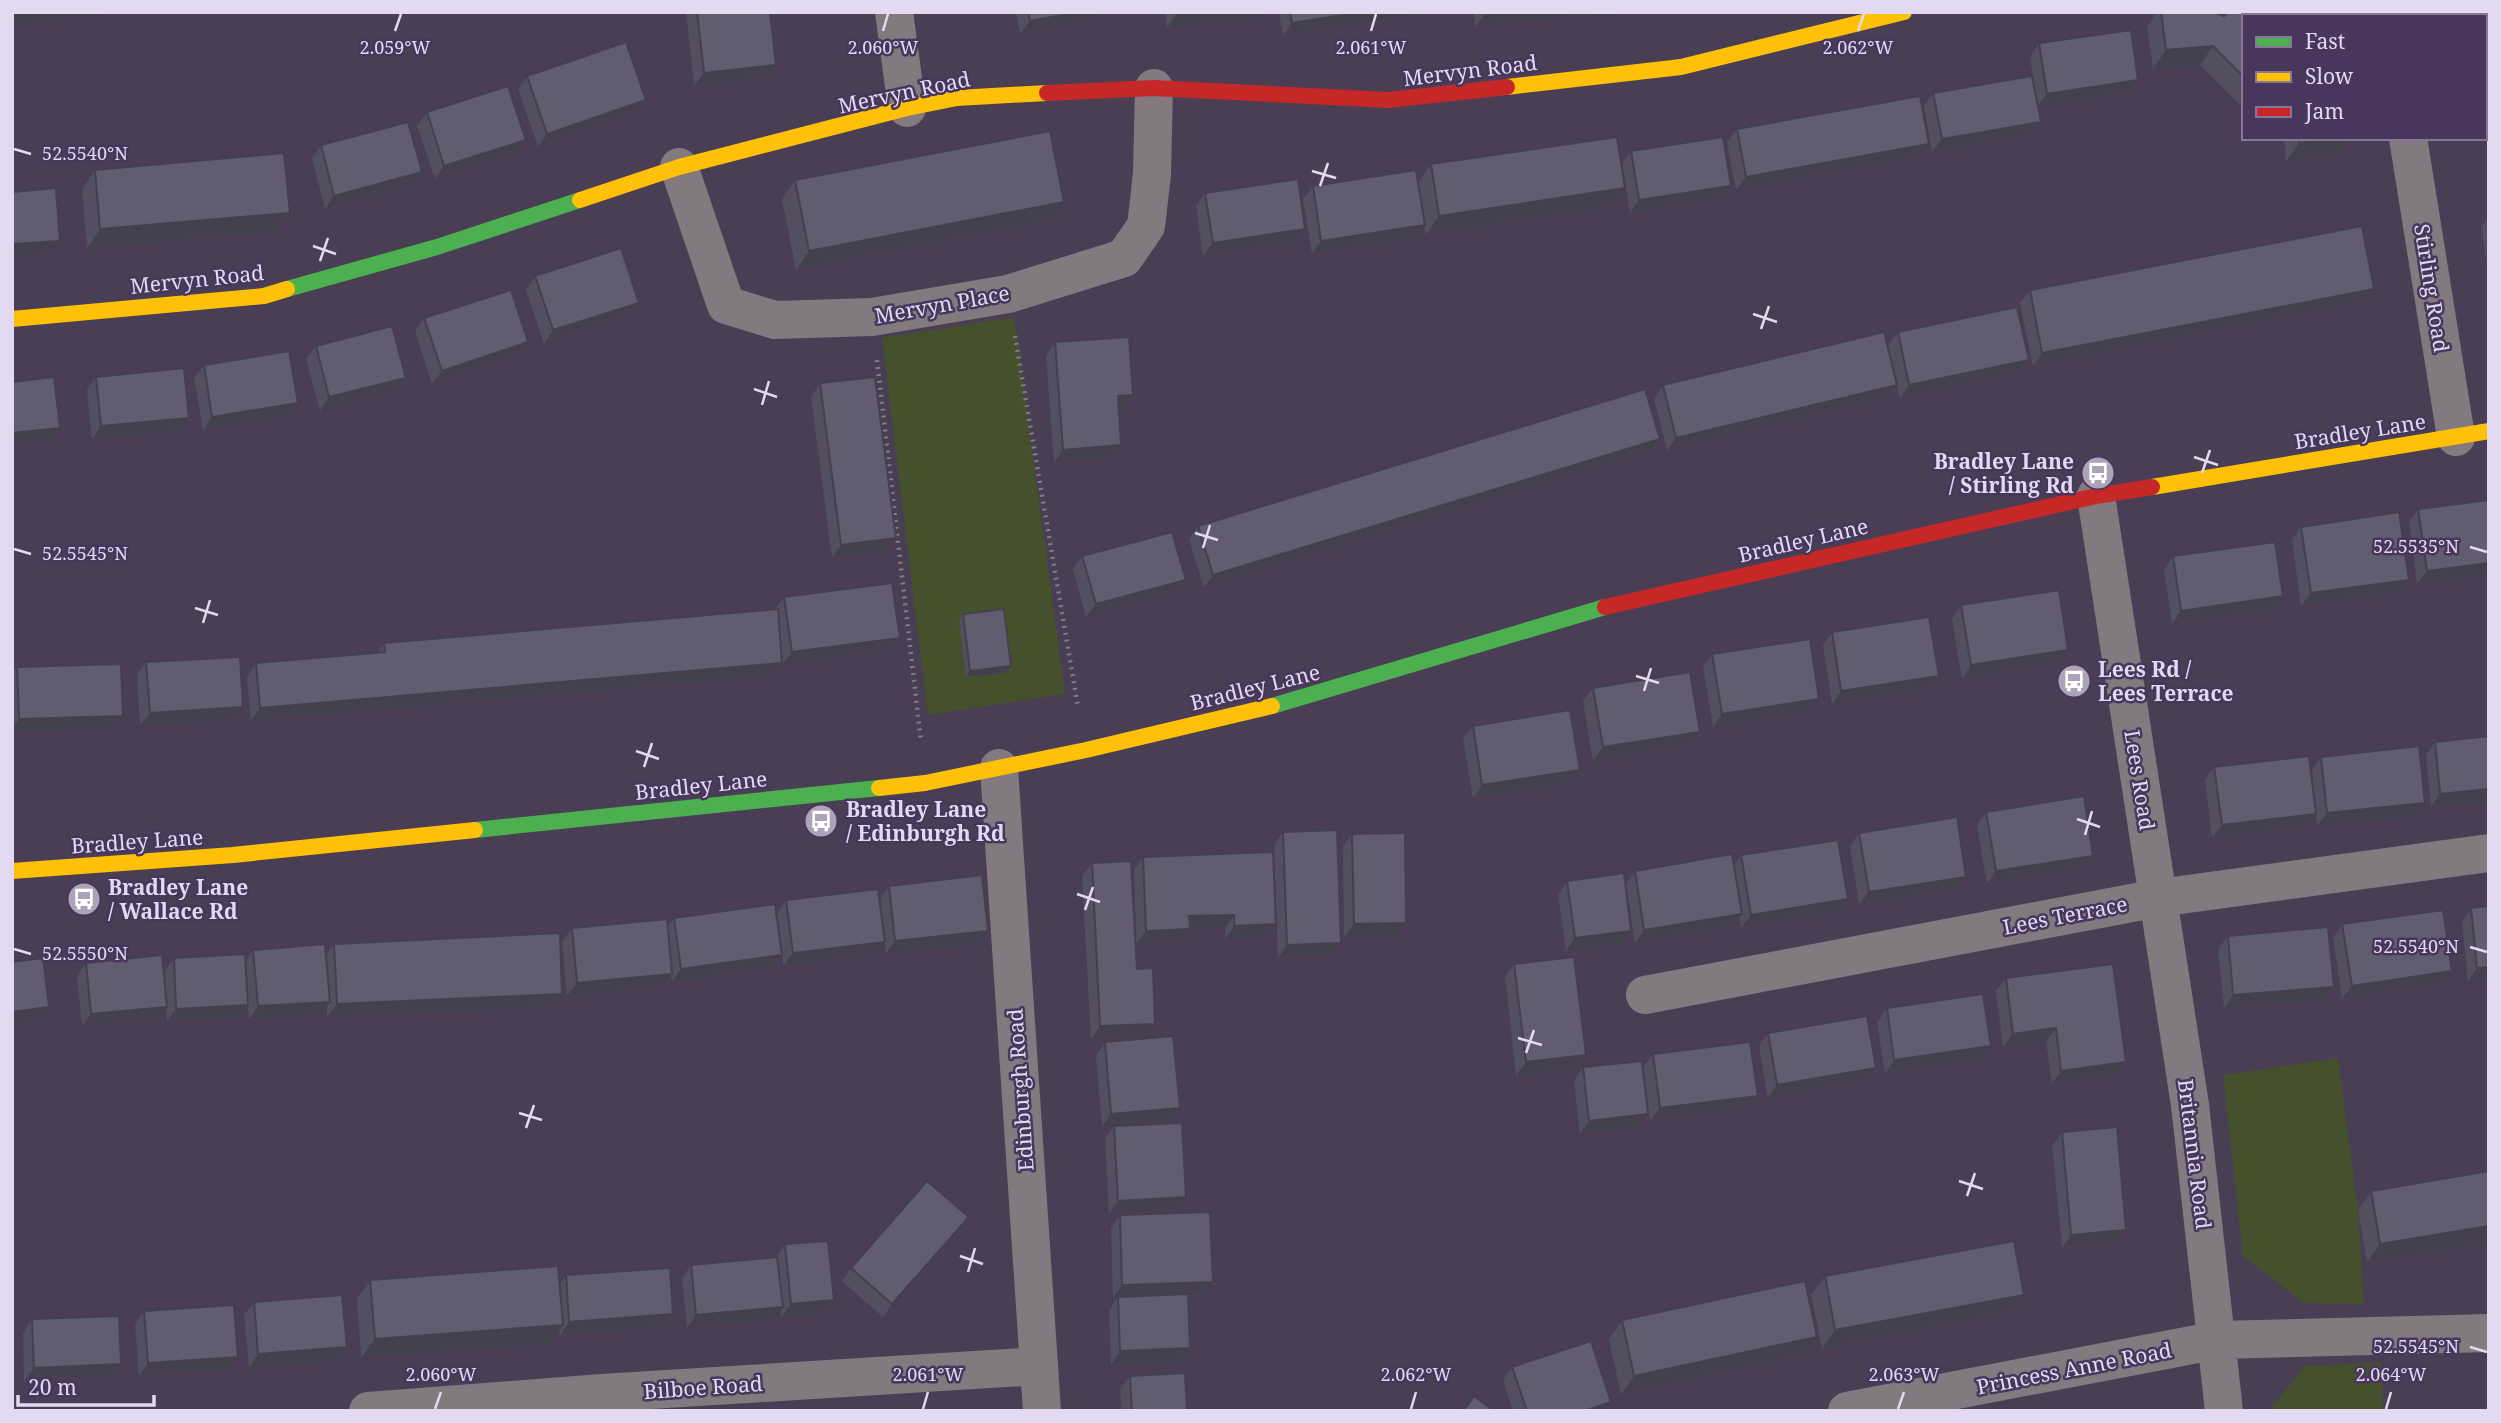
<svg xmlns="http://www.w3.org/2000/svg" width="2501" height="1423" viewBox="0 0 2501 1423" font-family="'Noto Serif',serif">
<rect width="100%" height="100%" fill="#493e54"/>
<path fill="#45512d" d="M1014,317L1065,694L928,715L882,338Z
M2338,1058L2358,1210L2364,1304L2304,1303L2243,1256L2223,1075Z
M2381,1362L2383,1411H2269L2305,1366Z"/>
<g fill="none" stroke-linecap="round" stroke-linejoin="round">
<path stroke="#847a83" stroke-width="4.5" stroke-dasharray="2 5" stroke-linecap="butt" d="M2485,121H2489
M1015,336L1078,707
M877,360L921,741"/>
<path stroke="#84797e" stroke-width="38" d="M894,12L907,108
M2381,12L2382,16
M2408,138L2456,437
M679,167L726,305L775,320L872,317L1008,294L1124,258L1146,226L1152,174L1154,88
M2096,496L2190,1105L2224,1411
M999,768L1042,1411
M1645,995L2158,898L2489,853
M368,1411L602,1393L1038,1366
M1847,1411L2218,1340L2489,1333"/>
<path stroke="#4caf50" stroke-width="16" d="M287,289L437,247L580,200
M1272,706L1605,607
M475,830L879,788"/>
<path stroke="#ffc107" stroke-width="16" d="M1507,87L1681,67L1904,12
M580,200L679,167L907,108L957,98L1047,93
M12,319L264,296L287,289
M2152,487L2489,431
M879,788L925,783L1086,750L1272,706
M12,871L233,855L475,830"/>
<path stroke="#c62828" stroke-width="16" d="M1047,93L1154,88L1388,100L1507,87
M1605,607L2096,496L2152,487"/>
</g>
<path fill="#534f5f" d="M686,12H770L776,65L767,78L694,86Z
M1016,12H1097L1090,22L1020,34Z
M1165,12H1264L1260,18L1167,28Z
M1279,12H1436L1283,36Z
M1474,12H1584L1583,14L1475,27Z
M2157,12H2213L2224,16H2244V109L2200,65L2153,69L2147,27Z
M2039,43L2138,80L2129,93L2038,107L2041,122L2031,135L1932,152L1924,106L1933,93L2035,92L2030,57Z
M527,76L646,100L637,113L538,147L518,89Z
M427,112L517,153L435,179L417,126Z
M1737,129L1919,157L1736,190L1727,142Z
M2284,138H2352L2340,155L2286,162Z
M321,145L412,186L325,209L312,158Z
M1631,151L1721,199L1630,213L1622,164Z
M1431,164L1612,207L1426,235L1424,225L1416,238L1312,254L1303,199L1313,186L1418,183Z
M95,170L290,213L276,232L87,249L82,189Z
M795,180L1051,221L796,270L782,199Z
M1205,193L1305,229L1296,242L1203,256L1196,206Z
M2489,216V275L2481,227Z
M535,276L629,316L544,344L526,290Z
M2030,290L2365,302L2033,366L2020,303Z
M424,318L528,342L519,355L432,384L415,331Z
M1898,332L2020,373L1900,398L1897,385L1888,398L1667,451L1654,399L1663,385L1895,376L1888,345Z
M1055,342L1124,408L1119,409L1112,459L1054,463L1046,356Z
M316,346L406,378L396,391L320,411L306,359Z
M204,365L298,403L289,416L203,430L194,378Z
M96,377L189,418L180,431L92,439L87,390Z
M820,383L896,538L887,551L832,558L811,397Z
M1660,439L1651,452L1204,588L1189,539L1198,526Z
M2489,500V575L2417,584L2409,522L2418,509Z
M2301,527L2399,593L2301,606L2292,540Z
M1082,556L1186,580L1176,593L1086,617L1073,569Z
M2173,556L2274,610L2172,624L2164,569Z
M784,597L900,638L891,651L782,665V664L773,676L251,721L247,677L256,663L377,653L384,643L775,609Z
M1961,605L2068,650L2059,663L1962,679L1952,619Z
M963,614L1011,666L1006,673L966,677L959,621Z
M1832,632L1929,689L1832,704L1823,645Z
M1712,654L1819,699L1810,712L1713,727L1703,667Z
M146,662L234,720L140,726L137,675Z
M17,667L123,716L113,729L12,732V674Z
M1593,688L1700,732L1691,745L1593,761L1583,701Z
M1473,726L1571,783L1473,798L1463,739Z
M2489,736V801L2431,807L2426,755L2435,742Z
M2321,757L2416,816L2317,826L2312,770Z
M2214,767L2316,814L2307,827L2212,838L2205,780Z
M1986,812L2093,856L2084,869L1987,884L1977,825Z
M1283,832L1341,943L1331,956L1278,958L1274,845Z
M1859,833L1966,877L1957,890L1859,905L1850,846Z
M1352,834L1397,937H1344L1343,847Z
M1741,855L1839,912L1741,928L1740,918L1733,927L1635,943L1626,884L1635,871L1734,865Z
M1143,857L1276,924L1266,937L1225,939V928L1190,929L1180,942L1136,944L1134,870Z
M1092,863L1137,969L1146,1037L1091,1040L1082,876Z
M1567,881L1631,931L1622,944L1566,951L1558,895Z
M889,886L988,931L979,944L886,954L884,942L875,955L783,966L782,955L773,968L672,982L671,976L662,988L567,996L562,942L572,928L667,927L674,918L777,914L786,900L880,899Z
M2471,908L2489,979L2468,982L2462,921Z
M2342,924L2452,971L2442,984L2342,999L2333,938Z
M2228,936L2325,1000L2224,1009L2218,949Z
M334,944L553,1007L327,1017V1006L320,1015L249,1020L248,1005L239,1018L167,1022L166,1008L158,1020L82,1027L77,976L86,963L165,991L164,971L174,958L245,962L253,950L326,955Z
M1514,964L1586,1055L1576,1069L1516,1076L1505,977Z
M2006,978L2117,1075L2052,1084L2046,1041L2003,1047L1996,991Z
M1887,1008L1982,1060L1885,1074L1877,1022Z
M1768,1033L1876,1068L1867,1081L1768,1098L1759,1046Z
M1105,1042L1180,1108L1170,1121L1115,1126L1177,1210L1109,1214L1105,1139L1114,1126L1102,1127L1096,1056Z
M1653,1054L1758,1096L1748,1109L1650,1121L1643,1067Z
M1583,1067L1639,1127L1580,1134L1574,1081Z
M2062,1132L2117,1244L2062,1248L2052,1146Z
M2489,1171L2367,1263L2358,1210L2371,1191Z
M1120,1215L1213,1282L1204,1295L1188,1296L1190,1348L1181,1362L1111,1365L1109,1310L1117,1298H1113L1111,1228Z
M969,1217L960,1230L883,1317L842,1281L851,1268Z
M785,1244L834,1300L825,1313L781,1318V1309L773,1320L687,1328L682,1278L691,1265L776,1257Z
M566,1275L673,1314L664,1327L560,1335L559,1330L550,1344L361,1358L357,1299L370,1280L560,1284Z
M1825,1276L2010,1314L1822,1349L1811,1295Z
M254,1302L347,1347L338,1361L249,1368L244,1315Z
M144,1311L228,1370L139,1376L135,1324Z
M32,1319L121,1364L111,1377L24,1381L23,1333Z
M1622,1320L1817,1337L1804,1356L1621,1395L1609,1339Z
M1512,1367L1605,1411H1513L1503,1380Z
M1130,1376L1187,1411H1122L1120,1389Z"/>
<path fill="#44404d" d="M25,12H103L101,14L12,26V14Z
M1079,12H1097L1090,22L1020,34L1030,21Z
M1202,12H1264L1260,18L1167,28L1176,15Z
M1361,12H1436L1283,36L1292,23Z
M1497,12H1584L1583,14L1475,27L1485,14Z
M1596,12H1631L1592,18Z
M2213,46L2200,65L2153,69L2166,50Z
M776,65L767,78L694,86L704,73Z
M2138,80L2129,93L2037,107L2047,94Z
M646,100L637,113L538,147L547,134Z
M2041,122L2031,135L1932,152L1942,139Z
M2337,138H2352L2340,155L2286,162L2299,143Z
M526,140L517,153L435,179L444,166Z
M1929,144L1919,157L1736,190L1746,177Z
M422,172L412,186L325,209L334,196Z
M1731,186L1721,199L1630,213L1639,200Z
M1625,188L1612,207L1426,235L1439,216Z
M1064,202L1051,221L796,270L809,251Z
M290,213L276,232L87,249L100,229Z
M1425,225L1416,238L1312,254L1321,241Z
M1305,229L1296,242L1203,256L1213,243Z
M60,241L51,254L12,257V244Z
M2374,289L2365,302L2033,366L2042,353Z
M639,303L629,316L544,344L553,330Z
M528,342L519,355L432,384L442,371Z
M2029,360L2020,373L1900,398L1909,385Z
M406,378L396,391L320,411L329,397Z
M1897,385L1888,398L1667,451L1676,438Z
M1133,395L1124,408L1109,409L1118,396Z
M298,403L289,416L203,430L212,417Z
M189,418L180,431L92,439L101,426Z
M60,428L51,441L12,445V433Z
M1660,439L1651,452L1204,588L1213,575Z
M1121,445L1112,459L1054,463L1063,450Z
M896,538L887,551L832,558L841,545Z
M2489,563V575L2417,584L2427,571Z
M1186,580L1176,593L1086,617L1096,604Z
M2409,580L2399,593L2301,606L2311,593Z
M2283,596L2274,610L2172,624L2181,611Z
M900,638L891,651L782,665L792,652Z
M2068,650L2059,663L1962,679L1971,665Z
M782,663L773,676L251,721L260,708Z
M1011,666L1006,673L966,677L970,671Z
M1939,676L1929,689L1832,704L1841,691Z
M1819,699L1810,712L1713,727L1722,714Z
M243,707L234,720L140,726L150,713Z
M123,716L113,729L12,732V728L19,719Z
M1700,732L1691,745L1593,761L1603,747Z
M1580,770L1571,783L1473,798L1482,785Z
M2489,789V801L2431,807L2440,794Z
M2425,803L2416,816L2317,826L2327,813Z
M2316,814L2307,827L2212,838L2222,825Z
M2093,856L2084,869L1987,884L1996,871Z
M1966,877L1957,890L1859,905L1869,892Z
M1848,899L1839,912L1741,928L1751,915Z
M1742,914L1733,927L1635,943L1644,930Z
M1234,915L1225,928L1180,929L1189,916Z
M1406,923L1397,937H1344L1354,924Z
M1276,924L1266,937L1225,939L1234,926Z
M1190,929L1180,942L1136,944L1146,931Z
M988,931L979,944L886,954L895,941Z
M1631,931L1622,944L1566,951L1575,938Z
M885,942L875,955L783,966L793,953Z
M1341,943L1331,956L1278,958L1287,945Z
M782,955L773,968L672,982L681,969Z
M2489,967V979L2468,982L2477,968Z
M2452,971L2442,984L2342,999L2352,986Z
M672,974L662,988L567,996L577,983Z
M2334,987L2325,1000L2224,1009L2233,995Z
M562,994L553,1007L327,1017L337,1004Z
M330,1002L320,1015L249,1020L258,1006Z
M248,1005L239,1018L167,1022L176,1009Z
M49,1007L40,1021L12,1024V1012Z
M167,1007L158,1020L82,1027L91,1014Z
M1155,1024L1146,1037L1091,1040L1100,1026Z
M2056,1028L2046,1041L2003,1047L2013,1034Z
M1991,1046L1982,1060L1885,1074L1894,1060Z
M1586,1055L1576,1069L1516,1076L1526,1062Z
M2126,1062L2117,1075L2052,1084L2061,1071Z
M1876,1068L1867,1081L1768,1098L1777,1085Z
M1758,1096L1748,1109L1650,1121L1660,1108Z
M1180,1108L1170,1121L1102,1127L1111,1114Z
M1648,1114L1639,1127L1580,1134L1589,1121Z
M1186,1197L1177,1210L1109,1214L1118,1201Z
M969,1217L960,1230L883,1317L892,1304Z
M2489,1226V1243L2367,1263L2380,1244Z
M2126,1230L2117,1244L2062,1248L2071,1235Z
M1213,1282L1204,1295L1113,1298L1122,1285Z
M2024,1295L2010,1314L1822,1349L1835,1330Z
M834,1300L825,1313L781,1318L791,1304Z
M783,1307L773,1320L687,1328L696,1315Z
M673,1314L664,1327L560,1335L569,1322Z
M563,1325L550,1344L361,1358L375,1339Z
M1817,1337L1804,1356L1621,1395L1634,1376Z
M347,1347L338,1361L249,1368L258,1354Z
M1190,1348L1181,1362L1111,1365L1120,1351Z
M238,1357L228,1370L139,1376L148,1363Z
M121,1364L111,1377L24,1381L34,1368Z
M1611,1402L1605,1411H1584Z"/>
<path fill="#615c6e" stroke="#44404d" stroke-width="2" d="M697,12H770L776,65L704,73Z
M1028,12H1079L1030,21Z
M1176,12H1202L1176,15Z
M1290,12H1361L1292,23Z
M2161,12H2213L2224,16L2227,12H2271L2267,16H2244V77L2213,46L2166,50Z
M2131,30L2138,80L2047,94L2039,43Z
M626,42L646,100L547,134L527,76Z
M2032,76L2041,122L1942,139L1933,93Z
M508,86L526,140L444,166L427,112Z
M1920,96L1929,144L1746,177L1737,129Z
M408,122L422,172L334,196L321,145Z
M1050,131L1064,202L809,251L795,180Z
M1617,137L1625,188L1439,216L1431,164Z
M1723,137L1731,186L1639,200L1631,151Z
M2299,138H2337L2299,143Z
M284,153L290,213L100,229L95,170Z
M1416,170L1425,225L1321,241L1313,186Z
M1298,179L1305,229L1213,243L1205,193Z
M56,188L60,241L12,244V192Z
M2362,226L2374,289L2042,353L2030,290Z
M621,248L639,303L553,330L535,276Z
M511,290L528,342L442,371L424,318Z
M2017,307L2029,360L1909,385L1898,332Z
M392,326L406,378L329,397L316,346Z
M1884,332L1897,385L1676,438L1663,385Z
M1129,337L1133,395L1118,396L1121,445L1063,450L1055,342Z
M289,351L298,403L212,417L204,365Z
M184,368L189,418L101,426L96,377Z
M54,377L60,428L12,433V382Z
M875,377L896,538L841,545L820,383Z
M1645,389L1660,439L1213,575L1198,526Z
M2489,500V563L2427,571L2418,509Z
M2399,512L2409,580L2311,593L2301,527Z
M1172,532L1186,580L1096,604L1082,556Z
M2275,542L2283,596L2181,611L2173,556Z
M892,583L900,638L792,652L784,597Z
M2059,590L2068,650L1971,665L1961,605Z
M778,609L782,663L260,708L256,663L385,652L384,643Z
M1004,609L1011,666L970,671L963,614Z
M1929,617L1939,676L1841,691L1832,632Z
M1810,639L1819,699L1722,714L1712,654Z
M240,657L243,707L150,713L146,662Z
M121,664L123,716L19,719L17,667Z
M1690,672L1700,732L1603,747L1593,688Z
M1570,710L1580,770L1482,785L1473,726Z
M2489,736V789L2440,794L2435,742Z
M2419,746L2425,803L2327,813L2321,757Z
M2309,756L2316,814L2222,825L2214,767Z
M2084,796L2093,856L1996,871L1986,812Z
M1957,817L1966,877L1869,892L1859,833Z
M1337,830L1341,943L1287,945L1283,832Z
M1405,833L1406,923L1354,924L1352,834Z
M1838,840L1848,899L1751,915L1741,855Z
M1273,852L1276,924L1234,926V915L1189,916L1190,929L1146,931L1143,857Z
M1732,854L1742,914L1644,930L1635,871Z
M1131,861L1137,969L1153,968L1155,1024L1100,1026L1092,863Z
M1624,873L1631,931L1575,938L1567,881Z
M982,875L988,931L895,941L889,886Z
M878,889L885,942L793,953L786,900Z
M775,904L782,955L681,969L674,918Z
M2489,906V967L2477,968L2471,908Z
M2443,910L2452,971L2352,986L2342,924Z
M667,919L672,974L577,983L572,928Z
M2328,927L2334,987L2233,995L2228,936Z
M560,933L562,994L337,1004L334,944Z
M325,944L330,1002L258,1006L253,950Z
M245,954L248,1005L176,1009L174,958Z
M162,955L167,1007L91,1014L86,963Z
M1574,957L1586,1055L1526,1062L1514,964Z
M43,958L49,1007L12,1012V962Z
M2113,964L2126,1062L2061,1071L2056,1028L2013,1034L2006,978Z
M1983,994L1991,1046L1894,1060L1887,1008Z
M1867,1016L1876,1068L1777,1085L1768,1033Z
M1173,1036L1180,1108L1111,1114L1105,1042Z
M1750,1042L1758,1096L1660,1108L1653,1054Z
M1642,1061L1648,1114L1589,1121L1583,1067Z
M1182,1123L1186,1197L1118,1201L1114,1126Z
M2117,1127L2126,1230L2071,1235L2062,1132Z
M2489,1171V1226L2380,1244L2371,1191Z
M927,1181L969,1217L892,1304L851,1268Z
M1210,1212L1213,1282L1122,1285L1120,1215Z
M828,1241L834,1300L791,1304L785,1244Z
M2014,1241L2024,1295L1835,1330L1825,1276Z
M777,1257L783,1307L696,1315L691,1265Z
M558,1266L563,1325L375,1339L370,1280Z
M670,1268L673,1314L569,1322L566,1275Z
M1805,1281L1817,1337L1634,1376L1622,1320Z
M1188,1294L1190,1348L1120,1351L1118,1297Z
M342,1295L347,1347L258,1354L254,1302Z
M234,1305L238,1357L148,1363L144,1311Z
M119,1316L121,1364L34,1368L32,1319Z
M1591,1341L1611,1402L1584,1411H1527L1512,1367Z
M1185,1373L1187,1411H1132L1130,1376Z
M1474,1396L1494,1411H1463Z"/>
<path fill="none" stroke="#e3d9f0" stroke-width="2.5" d="M395,31L401,14M883,31L888,14M1371,31L1376,14M1858,31L1864,14M14,149L31,154M1312,171L1336,178M1320,186L1328,163M313,246L336,254M320,261L328,238M1753,314L1777,322M1761,329L1769,306M754,389L777,397M762,405L769,381M2194,457L2218,465M2202,473L2210,450M1195,533L1218,540M2470,547L2487,552M1203,548L1210,525M14,549L31,554M195,608L218,615M203,623L210,600M1636,676L1659,683M1644,691L1651,668M636,751L659,759M644,767L652,743M2077,819L2100,827M2085,835L2092,811M1077,894L1100,902M1085,910L1093,887M2470,947L2487,952M14,949L31,954M1518,1038L1542,1045M1526,1053L1534,1030M519,1113L542,1120M526,1128L534,1105M1959,1181L1983,1189M1967,1196L1975,1173M960,1256L983,1264M968,1272L975,1248M2470,1347L2487,1352M435,1409L441,1392M923,1409L928,1392M1411,1409L1416,1392M1898,1409L1904,1392M2386,1409L2391,1392"/>
<defs>
<symbol id="bus-disc" viewBox="-11 -11 22 22"><circle r="9.5" fill="#ada3b9" stroke="#48365c"/><path d="M-5-6H5V4H4V6H2V4H-2V6H-4V4H-5ZM-3.5-4V0h7V-4ZM-3.5 1.2v1.5H-2V1.2ZM2 1.2v1.5H3.5V1.2Z" fill="#fff"/></symbol>
</defs>
<g fill-rule="evenodd">
<use href="#bus-disc" x="2079" y="454" width="38" height="38"/>
<use href="#bus-disc" x="2055" y="662" width="38" height="38"/>
<use href="#bus-disc" x="802" y="802" width="38" height="38"/>
<use href="#bus-disc" x="65" y="880" width="38" height="38"/>
</g>
<g text-anchor="middle" dominant-baseline="central" stroke-width="5" stroke-linejoin="round" paint-order="stroke">
<g font-size="21" fill="#e3d9f0" stroke="#48365c">
<text transform="translate(1470 70) rotate(-7)">Mervyn Road</text>
<text transform="translate(904 92) rotate(-12)">Mervyn Road</text>
<text transform="translate(197 279) rotate(-6)">Mervyn Road</text>
<text transform="translate(2432 288) rotate(81)">Stirling Road</text>
<text transform="translate(942 304) rotate(-10)">Mervyn Place</text>
<text transform="translate(2360 431) rotate(-9)">Bradley Lane</text>
<text transform="translate(1803 540) rotate(-13)">Bradley Lane</text>
<text transform="translate(1255 687) rotate(-14)">Bradley Lane</text>
<text transform="translate(2140 780) rotate(81)">Lees Road</text>
<text transform="translate(701 785) rotate(-6)">Bradley Lane</text>
<text transform="translate(137 841) rotate(-4)">Bradley Lane</text>
<text transform="translate(2065 915) rotate(-11)">Lees Terrace</text>
<text transform="translate(1020 1090) rotate(-94)">Edinburgh Road</text>
<text transform="translate(2195 1154) rotate(83)">Britannia Road</text>
<text transform="translate(2074 1368) rotate(-11)">Princess Anne Road</text>
<text transform="translate(703 1387) rotate(-4)">Bilboe Road</text>
</g>
<g font-size="21" font-weight="bold" fill="#e3d9f0" stroke="#48365c" text-anchor="start">
<text x="2074" y="461" text-anchor="end">Bradley Lane<tspan x="2074" dy="24">/ Stirling Rd</tspan></text>
<text x="2098" y="669">Lees Rd /<tspan x="2098" dy="24">Lees Terrace</tspan></text>
<text x="846" y="809">Bradley Lane<tspan x="846" dy="24">/ Edinburgh Rd</tspan></text>
<text x="108" y="887">Bradley Lane<tspan x="108" dy="24">/ Wallace Rd</tspan></text>
</g>
</g>
<g font-size="18" text-anchor="middle" fill="#e3d9f0" stroke="#48365c" stroke-width="5" stroke-linejoin="round" paint-order="stroke">
<text x="395" y="54">2.059°W</text>
<text x="883" y="54">2.060°W</text>
<text x="1371" y="54">2.061°W</text>
<text x="1858" y="54">2.062°W</text>
<text x="85" y="160">52.5540°N</text>
<text x="2416" y="553">52.5535°N</text>
<text x="85" y="560">52.5545°N</text>
<text x="2416" y="953">52.5540°N</text>
<text x="85" y="960">52.5550°N</text>
<text x="2416" y="1353">52.5545°N</text>
<text x="441" y="1381">2.060°W</text>
<text x="928" y="1381">2.061°W</text>
<text x="1416" y="1381">2.062°W</text>
<text x="1904" y="1381">2.063°W</text>
<text x="2391" y="1381">2.064°W</text>
</g>
<rect width="2501" height="1423" fill="none" stroke="#e3d9f0" stroke-width="28"/>
<rect x="2242" y="14" width="245" height="126" fill="#48365c" stroke="#867797" stroke-width="2"/>
<rect x="2256" y="37" width="35" height="10" fill="#4caf50" stroke="#867797" stroke-width="2"/>
<text x="2305" y="49" font-size="21" fill="#e3d9f0">Fast</text>
<rect x="2256" y="72" width="35" height="10" fill="#ffc107" stroke="#867797" stroke-width="2"/>
<text x="2305" y="84" font-size="21" fill="#e3d9f0">Slow</text>
<rect x="2256" y="107" width="35" height="10" fill="#c62828" stroke="#867797" stroke-width="2"/>
<text x="2305" y="119" font-size="21" fill="#e3d9f0">Jam</text>
<path d="M18 1395v10h136v-10" fill="none" stroke="#e3d9f0" stroke-width="3.5"/>
<text x="28" y="1395" font-size="21" fill="#e3d9f0" stroke="#48365c" stroke-width="5" paint-order="stroke">20 m</text>
</svg>
